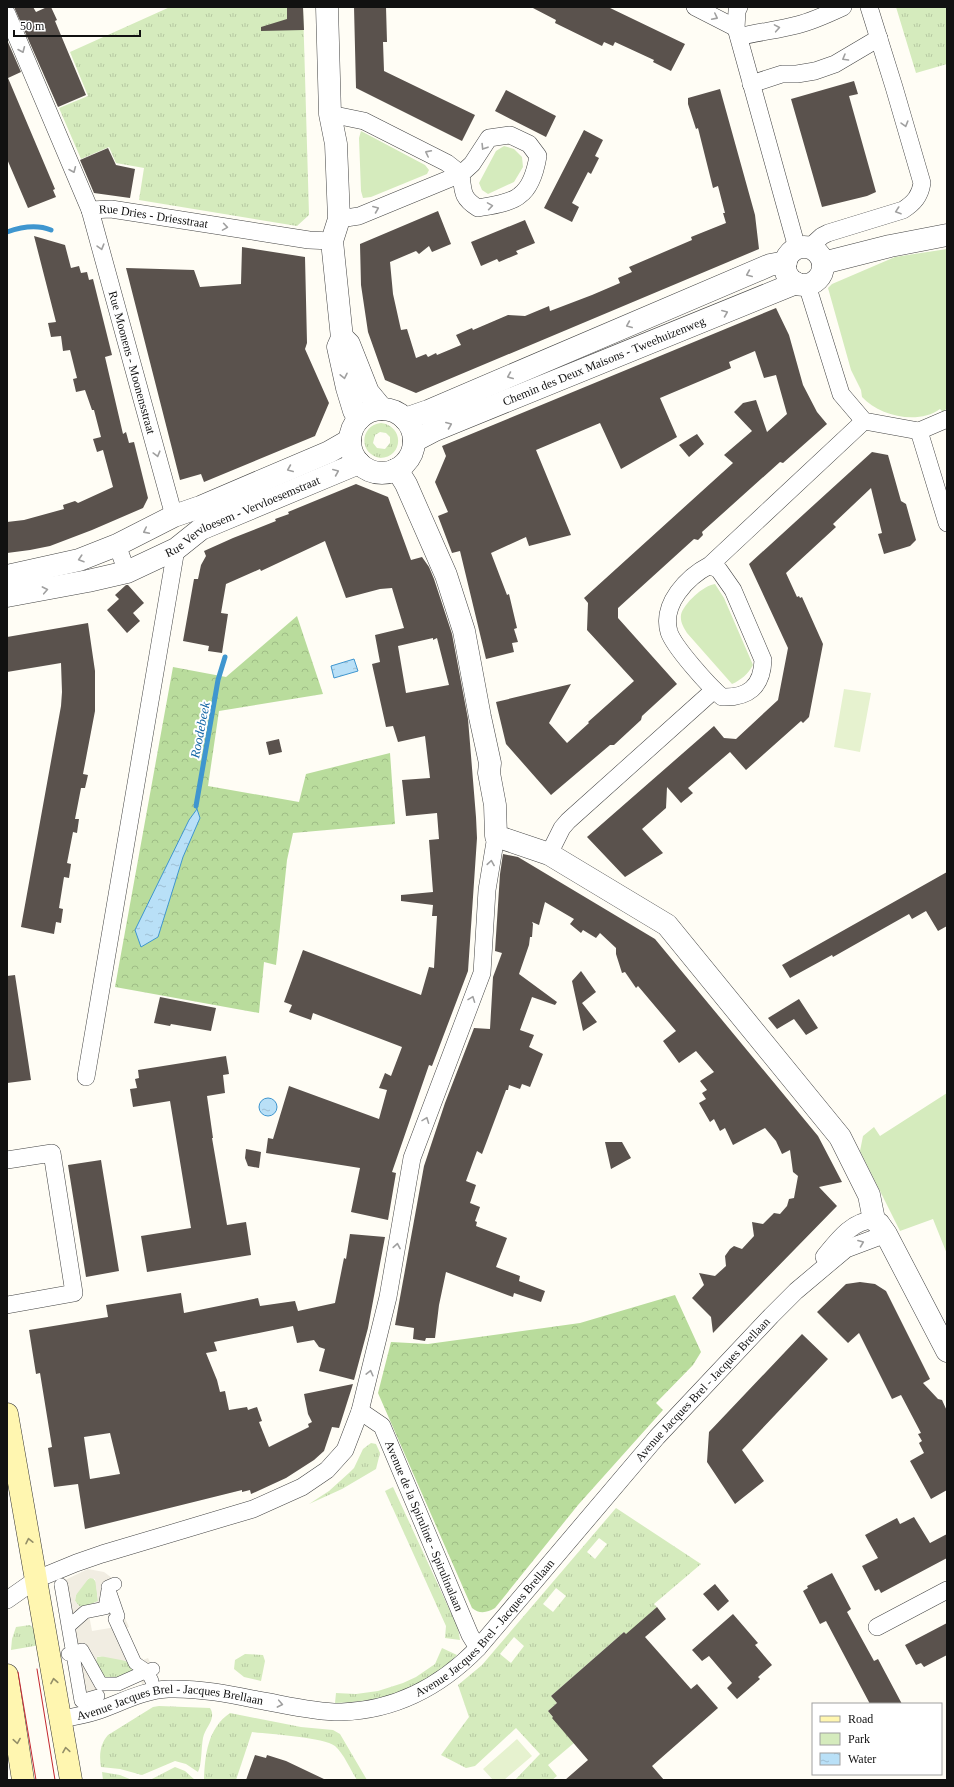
<svg xmlns="http://www.w3.org/2000/svg" width="954" height="1787" viewBox="0 0 954 1787" font-family="Georgia,serif">
<defs>
<pattern id="grass-tufts" width="24" height="20" patternUnits="userSpaceOnUse"><rect width="24" height="20" fill="#d5ebbd"/><path d="M3 7l-1-3M5 7V3M7 7l1-3M15 17l-1-3M17 17v-4M19 17l1-3" fill="none" stroke="#b6c8a1"/></pattern>
<pattern id="forest-crowns" width="20" height="18" patternUnits="userSpaceOnUse"><rect width="20" height="18" fill="#b9dc9c"/><path d="M2 6a3 3 0 1 1 6 0M12 15a3 3 0 1 1 6 0" fill="none" stroke="#9ebc85"/></pattern>
<pattern id="water-ripples" width="26" height="14" patternUnits="userSpaceOnUse"><rect width="26" height="14" fill="#b9e0f7"/><path d="M2 4q2-2 4 0t4 0M15 11q2-2 4 0t4 0" fill="none" stroke="#9ebfd3"/></pattern>
</defs>
<rect width="100%" height="100%" fill="#fffdf5"/>
<path fill="url(#grass-tufts)" fill-rule="evenodd" d="M170,7H303L309,215L297,226L139,200L144,168L116,163L109,147L81,159L59,108L88,96L70,52Z
M896,7H947V64L916,73Z
M381,423C405,426 403,458 380,458C358,454 360,425 381,423ZM380,432L386,433L390,437V443L385,449L377,448L373,443L375,435Z
M371,1443L376,1444L380,1453L376,1469L342,1489L309,1504L329,1491L350,1472L354,1468L363,1449Z
M393,1487L458,1628L460,1640L445,1638L446,1626L385,1491Z
M616,1508L701,1564L654,1604L657,1607L639,1623L631,1639L624,1632L551,1696L557,1703L548,1711L574,1743L548,1765L557,1776L552,1780H515L540,1754L516,1728L475,1766L466,1768L441,1755L469,1717L458,1685L482,1665ZM599,1538L607,1544L595,1559L587,1552ZM556,1588L566,1596L553,1612L543,1604ZM514,1637L524,1646L511,1663L500,1654Z
M92,1577L96,1582L98,1601L87,1606H79L75,1601C75,1592 83,1581 92,1577Z
M30,1625L35,1630L40,1645L11,1650L12,1639L16,1627Z
M442,1648L457,1655C453,1660 447,1664 443,1668C412,1693 374,1702 335,1703L336,1693L356,1694L378,1691L403,1683L416,1677L435,1664Z
M245,1654L263,1655L265,1661L261,1681L244,1677L234,1669L235,1660Z
M104,1656L122,1659L132,1665L134,1670L130,1673L106,1681L96,1661L97,1657Z
M159,1706L210,1708C217,1719 205,1727 203,1738C201,1749 202,1763 198,1772L186,1764L175,1761L142,1775L120,1769L101,1767C99,1755 100,1744 108,1735L153,1707Z
M230,1713L301,1727L333,1730L340,1734L367,1780H357C350,1769 344,1754 335,1746C324,1737 268,1734 252,1732L236,1780H204C205,1754 208,1728 230,1713Z
M175,1767L185,1771L195,1780H150Z
M102,1772L120,1775L132,1780H103Z"/>
<path fill="url(#forest-crowns)" d="M297,616L323,694L219,711L208,786L299,802L306,774L390,753L395,824L293,833L287,860L276,965L264,962L259,1013L115,987L173,667L226,677Z
M675,1295L701,1352L693,1365L656,1403L663,1410L578,1505L495,1608C487,1613 479,1614 472,1608L378,1393L391,1342L428,1344L580,1323Z"/>
<path fill="#d5ebbd" d="M361,131L425,165L429,170L427,174L371,197L363,198L361,191L359,138Z
M504,146L514,149L522,157L523,167L514,182L488,194L482,190L479,183L496,151Z
M947,249V408L943,412L940,409C918,425 879,416 862,397L861,390L851,370L828,288L832,284L895,257Z
M715,584L724,598L753,665C748,674 741,680 732,684L687,633C684,628 680,622 681,615C683,604 704,585 715,584Z
M947,1093V1254L933,1219L900,1231L860,1151L863,1136L874,1127L880,1136Z"/>
<path fill="#e6f2cf" d="M844,689L871,693L860,752L834,747Z
M517,1739L532,1756L504,1780H493L483,1769Z"/>
<path fill="#f1ede2" fill-rule="evenodd" d="M88,1569L104,1572L112,1578V1589L129,1627L122,1630L136,1661L142,1658L143,1660L148,1658L153,1669L152,1681L142,1684L140,1679L98,1694L86,1703L61,1585L67,1579ZM89,1578L95,1579L98,1601L87,1606H79L75,1601L76,1595ZM114,1612L116,1627L92,1631L89,1615ZM100,1656L126,1661L132,1664L134,1670L107,1682L100,1673L96,1661L97,1657Z"/>
<path fill="url(#water-ripples)" stroke="#3f96cf" d="M354,659L358,671L334,678L331,666Z
M196,806L200,818L183,857L158,937L141,947L135,930L189,820L197,809Z
M259 1107a9 9 0 1 1 18 0a9 9 0 1 1-18 0Z"/>
<g fill="none" stroke-linecap="round" stroke-linejoin="round">
<path stroke="#3f96cf" stroke-width="5" d="M7,232C21,227 36,224 51,230
M196,806L218,680L225,657"/>
</g>
<path fill="#5a524d" fill-rule="evenodd" d="M14,7H33L36,12L47,7H51L57,20L55,21L86,95L58,107Z
M287,7H303L304,30L261,31V27L287,19Z
M354,7H386L387,42H383L384,71L475,115L462,141L356,88Z
M531,7H608L685,44L671,71L653,62L654,60L615,42L613,46L604,42L602,46L555,23L556,20Z
M7,40L21,72L8,78L55,189L53,190L56,197L28,208L7,159Z
M854,81L858,94L849,96L876,192L867,196L822,207L791,99Z
M720,89L755,215L759,249L416,393L385,380L368,332L361,285L360,244L438,211L451,244L432,252L429,246L419,254L416,251L390,262L393,294L401,330L407,329L416,358L426,354L428,357L436,353L437,355L461,345L456,335L472,328L473,330L508,315L525,316L549,306L550,311L592,295L620,283L618,278L632,272L629,267L692,240L691,237L726,223L723,213H725L718,186L713,188L698,128L696,129L688,104V98Z
M506,90L556,116L546,137L495,111Z
M584,130L603,140L595,156L599,158L591,174L588,172L572,203L579,207L572,222L544,208Z
M108,148L116,165L135,169L130,198L94,193L80,160Z
M525,220L535,243L516,251L518,254L499,262L497,259L481,266L471,242Z
M34,236L65,245L71,268L79,266L81,273L87,272L89,280L93,279L112,355L105,357L123,434L126,432L129,443L134,442L148,498L143,508L92,530L50,546L30,550L7,553V522L24,520L64,509L63,505L75,501L78,503L113,487L103,450L97,452L93,439L101,437L94,410H92L85,390L76,392L73,379L77,378L70,350L63,351L61,336L51,337L48,323L56,322Z
M242,247L305,257L307,343L305,349L329,403L315,436L204,482L201,474L180,480L126,268L194,270L200,287L241,284Z
M776,308L789,335L803,385L817,412L827,424L783,463L780,462L702,532L703,535L698,540L694,539L618,608V618L677,684L642,716L641,720L614,745H610L551,795L506,744L496,702L571,684L549,723L567,743L589,723L588,722L634,681L587,630L588,603L584,598L733,463L724,455L752,431L734,412L743,403L756,400L767,432L787,414L776,375L764,378L755,351L729,362L731,368L660,398L677,437L621,469L600,423L536,450L571,535L529,546L526,537L491,553L507,595L509,594L517,628L514,629L518,642L512,643L514,652L486,659L460,551L452,553L438,516L448,512L435,482L446,456L442,446Z
M697,434L704,444L689,457L679,445Z
M872,452L888,455L901,501L906,504L916,540L910,546L884,554L878,534L882,533L871,488L833,524L836,527L786,573L797,597L799,596L800,598L802,597L823,644L809,717L803,723L801,721L746,770L730,752L688,788L693,793L681,803L667,787L666,808L642,829L663,853L625,877L587,837L714,726L724,738L736,739L778,700L788,648L749,564Z
M356,484L388,497L411,560L422,557L429,567L434,579L452,634L468,719L476,817L477,838L468,971L432,1066L429,1065L392,1172L396,1173L388,1220L351,1212L360,1168L266,1153L268,1138L273,1139L289,1086L379,1119L387,1090L379,1088L385,1073L391,1076L402,1047L313,1013L311,1020L289,1012L292,1005L284,1002L303,950L421,995L429,967L434,968L437,916H432L433,905L401,901V895L433,892L429,840L439,839L437,813L406,816L402,780L430,778L425,736L398,742L393,726L386,727L372,664L380,662L375,635L404,628L392,588L380,589L346,598L325,541L261,571L260,569L226,584L221,613L228,614L222,653L208,651L209,646L183,641L194,579H198L201,565L206,556L204,551L233,538L276,521L275,519L289,514L288,512ZM433,638V640L437,638L449,685L406,693L398,646Z
M126,585H128L144,603L133,613L140,621L127,633L107,610L119,599L115,595Z
M88,623L95,671V711L83,774L88,775L85,788H81L75,819H79L77,833L73,832L67,863L71,864L69,878L64,877L59,908L63,909L61,923L56,922L54,934L21,927L61,706L62,692L61,663L7,672V637Z
M279,739L282,752L269,755L266,742Z
M503,854L518,857L655,939L818,1136L842,1182L819,1187L837,1206L713,1333L711,1317L692,1298L704,1285L699,1273L715,1276L726,1266L725,1256L730,1249L734,1246L742,1249L754,1236L752,1222L763,1224L774,1213L780,1214L787,1206L789,1199L794,1198L798,1176L793,1172L790,1150L782,1154L776,1141L765,1128L733,1145L725,1128L720,1131L714,1119L710,1122L699,1103L706,1099L702,1093L707,1090L700,1081L714,1072L696,1051L679,1063L663,1041L676,1031L638,986L636,988L625,972L622,973L616,954V948L600,933L596,938L583,930L581,933L570,924L574,919L545,902L539,925L532,922L533,924L532,937H530L529,945L519,974L557,1002L555,1005L532,997L520,1030L534,1035L529,1047L543,1054L530,1087L522,1084L520,1089L509,1085L508,1090H506L482,1154L477,1151L466,1181L476,1185L470,1203L480,1207L475,1221L477,1222L476,1226L507,1238L496,1267L520,1276L519,1281L545,1291L541,1302L514,1293L513,1297L446,1272L439,1305L435,1338H426L425,1341L413,1339L414,1328L395,1325L424,1166L445,1103L474,1028L490,1029L493,977L502,953L495,951L500,874Z
M947,872V926L938,931L926,911L912,919L909,914L833,957L832,955L790,978L782,965Z
M581,971L596,992L582,1003L597,1022L583,1031L572,981Z
M15,975L31,1080L7,1083V976Z
M160,997L216,1008L211,1031L171,1024L170,1026L154,1023Z
M799,999L818,1028L806,1035L794,1019L777,1029L768,1018Z
M226,1056L229,1074L223,1075L225,1093L207,1096L213,1138H212L227,1225L246,1222L251,1255L147,1272L141,1236L191,1228L170,1101L133,1107L130,1089L137,1088L135,1079L139,1078L138,1070Z
M605,1142H622L631,1158L611,1169Z
M246,1149L261,1152L259,1168L248,1166L245,1158Z
M101,1160L119,1271L86,1277L68,1165Z
M350,1234L385,1237L368,1328L354,1380L319,1371L325,1349L319,1347L314,1340L297,1343L293,1326L214,1342L217,1351L206,1353L217,1380L220,1392L225,1391L229,1410L247,1407L248,1410L257,1407L262,1421L259,1422L269,1447L309,1427L308,1424L312,1422L308,1414L304,1394L353,1384L339,1428L332,1427L324,1451L314,1460L286,1478L251,1494L250,1490L242,1492V1490L85,1529L78,1484L54,1487L48,1448L52,1447L40,1373L36,1374L29,1330L108,1317L106,1305L181,1293L184,1313L258,1298L260,1306L295,1301L298,1311L335,1303L344,1258L346,1259ZM110,1433L120,1474L90,1479L84,1437Z
M860,1282L875,1284L886,1291L930,1379L923,1383L938,1399L942,1400L947,1411V1490L931,1499L910,1461L924,1453L919,1443L922,1441L918,1434L921,1433L901,1395L892,1399L859,1333L848,1343L817,1312L846,1284Z
M802,1334L828,1359L742,1450L764,1481L735,1504L707,1462L709,1432Z
M914,1517L930,1543L947,1534V1558L881,1593L879,1589L875,1591L862,1566L878,1558L865,1535L897,1518L900,1524Z
M832,1573L851,1609L847,1612L874,1661L878,1659L902,1704H870L826,1621L820,1624L803,1591L808,1588L807,1586Z
M715,1584L729,1601L718,1611L703,1594Z
M657,1607L666,1619L645,1637L691,1689L697,1684L718,1708L652,1766L664,1780H565L588,1760L552,1718L553,1717L548,1711L557,1703L551,1696L624,1632L626,1634Z
M733,1614L758,1643L755,1645L772,1665L758,1677L760,1679L737,1699L727,1688L732,1683L709,1656L702,1661L692,1650Z
M947,1623V1655L924,1667L921,1663L916,1665L905,1645Z
M255,1755L266,1758L267,1755L286,1761L326,1780H246Z"/>
<g fill="none" stroke-linecap="round" stroke-linejoin="round">
<defs>
<path id="pedestrian" d="M115,1584L108,1587L118,1616L115,1619L135,1663L147,1671L153,1669
M61,1585L81,1701L98,1696
M68,1627L85,1612L105,1608L108,1590
M68,1654L82,1650L101,1684H118L147,1671L152,1681"/>
<g id="minor">
<path d="M695,7L736,28"/>
<path d="M739,7L737,11L736,28L797,248"/>
<path id="s1" d="M7,14L90,210L174,516"/>
<path d="M739,37C758,32 778,30 797,25C813,21 828,14 843,7"/>
<path d="M751,84L782,74H797L815,71L835,64L879,38"/>
<path d="M330,114L364,121L447,163L461,174C463,192 462,198 478,208C489,206 512,203 520,195C531,187 536,168 538,156L529,144L510,135L489,138L472,164L461,174L359,216L339,219"/>
<path id="s2" d="M90,210L111,209L309,240L332,241"/>
<path d="M810,247L822,236L828,233L903,210C914,203 920,196 922,183L894,87L869,7"/>
<path d="M807,285L841,394L864,421L919,431L947,419"/>
<path d="M919,431L947,523"/>
<path d="M117,545L127,572"/>
<path d="M710,565L719,570L733,590L763,660C762,687 748,698 722,697C709,686 674,647 669,632C661,604 687,577 710,565L864,421"/>
<path d="M549,854L562,828L568,821L714,690"/>
<path d="M86,1077L176,549"/>
<path d="M7,1160L52,1153L74,1293L7,1305"/>
<path d="M824,1257C837,1241 852,1220 874,1220"/>
<path id="s3" d="M360,1411L382,1426L470,1635L478,1648"/>
<path d="M7,1600L37,1579L76,1563L102,1554L253,1509L302,1487L327,1470L345,1450L360,1411L388,1297L412,1158L482,973L487,890L496,836"/>
<path d="M877,1627L947,1590"/>
<path id="s4" d="M61,1719C73,1717 85,1715 97,1711C120,1703 144,1690 168,1689C199,1688 229,1694 258,1700C282,1704 318,1713 342,1712C395,1710 441,1686 478,1648L657,1437L771,1316L796,1291L846,1249L886,1234"/>
</g>
<g id="tertiary">
<path d="M327,7L330,114L336,144L339,219L332,241L342,338L338,347L347,388L354,411L359,419"/>
<circle cx="804" cy="266" r="19"/>
<path d="M823,263L890,246L947,235"/>
<path d="M345,340L349,344L368,392L382,409"/>
<circle cx="382" cy="441" r="32"/>
<path d="M405,419L428,411L770,265L786,262"/>
<path id="s5" d="M414,441L435,430L796,283"/>
<path d="M395,470L401,476L406,484L446,575L464,631L480,717L490,763L489,773L495,805L496,836L549,854L667,925L840,1137L869,1195L874,1220L879,1224L886,1234L947,1351"/>
<path d="M7,576L79,560L117,545L174,516L200,507L329,452L350,440"/>
<path id="s6" d="M7,596L88,581L127,572L176,549L201,529L359,463"/>
</g>
<path id="secondary" d="M7,1414L71,1780
M7,1675L23,1780"/>
</defs>
<use href="#pedestrian" stroke="#444" stroke-width="14"/>
<use href="#minor" stroke="#444" stroke-width="18"/>
<use href="#tertiary" stroke="#444" stroke-width="23"/>
<use href="#secondary" stroke="#333" stroke-width="23"/>
<use href="#pedestrian" stroke="#fff" stroke-width="13"/>
<use href="#minor" stroke="#fff" stroke-width="17"/>
<use href="#tertiary" stroke="#fff" stroke-width="22"/>
<use href="#secondary" stroke="#fff6b0" stroke-width="22"/>
<path stroke="#c4262e" stroke-width="1" d="M37,1669L55,1780
M18,1672L36,1780"/>
</g>
<defs><path id="oneway-chevron" d="M-2-3.5L2.5 0L-2 3.5" fill="none" stroke-width="1.6" stroke-linecap="round" stroke-linejoin="round"/></defs>
<g stroke="#a0a0a0">
<use href="#oneway-chevron" transform="translate(715 17) rotate(27)"/>
<use href="#oneway-chevron" transform="translate(777 28) rotate(-10)"/>
<use href="#oneway-chevron" transform="translate(22 50) rotate(67)"/>
<use href="#oneway-chevron" transform="translate(845 58) rotate(150)"/>
<use href="#oneway-chevron" transform="translate(905 124) rotate(74)"/>
<use href="#oneway-chevron" transform="translate(484 147) rotate(122)"/>
<use href="#oneway-chevron" transform="translate(428 153) rotate(-153)"/>
<use href="#oneway-chevron" transform="translate(73 170) rotate(67)"/>
<use href="#oneway-chevron" transform="translate(490 206) rotate(-9)"/>
<use href="#oneway-chevron" transform="translate(376 209) rotate(-22)"/>
<use href="#oneway-chevron" transform="translate(898 211) rotate(161)"/>
<use href="#oneway-chevron" transform="translate(225 227) rotate(9)"/>
<use href="#oneway-chevron" transform="translate(101 247) rotate(74)"/>
<use href="#oneway-chevron" transform="translate(749 274) rotate(157)"/>
<use href="#oneway-chevron" transform="translate(725 313) rotate(-22)"/>
<use href="#oneway-chevron" transform="translate(629 325) rotate(157)"/>
<use href="#oneway-chevron" transform="translate(344 376) rotate(78)"/>
<use href="#oneway-chevron" transform="translate(510 376) rotate(157)"/>
<use href="#oneway-chevron" transform="translate(449 425) rotate(-22)"/>
<use href="#oneway-chevron" transform="translate(157 454) rotate(75)"/>
<use href="#oneway-chevron" transform="translate(290 469) rotate(157)"/>
<use href="#oneway-chevron" transform="translate(336 472) rotate(-23)"/>
<use href="#oneway-chevron" transform="translate(146 531) rotate(154)"/>
<use href="#oneway-chevron" transform="translate(81 559) rotate(162)"/>
<use href="#oneway-chevron" transform="translate(45 590) rotate(-11)"/>
<use href="#oneway-chevron" transform="translate(491 863) rotate(-81)"/>
<use href="#oneway-chevron" transform="translate(472 999) rotate(-69)"/>
<use href="#oneway-chevron" transform="translate(426 1120) rotate(-69)"/>
<use href="#oneway-chevron" transform="translate(861 1243) rotate(-21)"/>
<use href="#oneway-chevron" transform="translate(397 1246) rotate(-80)"/>
<use href="#oneway-chevron" transform="translate(370 1373) rotate(-76)"/>
<use href="#oneway-chevron" transform="translate(280 1704) rotate(11)"/>
</g>
<g stroke="#948f68">
<use href="#oneway-chevron" transform="translate(29 1541) rotate(-102)"/>
<use href="#oneway-chevron" transform="translate(54 1681) rotate(-100)"/>
<use href="#oneway-chevron" transform="translate(17 1741) rotate(81)"/>
<use href="#oneway-chevron" transform="translate(66 1750) rotate(-99)"/>
</g>
<g text-anchor="middle" dominant-baseline="central" stroke-width="4" stroke-linejoin="round" paint-order="stroke">
<g font-size="12" fill="#111" stroke="#fff">
<text stroke="none"><textPath href="#s2" startOffset="64">Rue Dries - Driesstraat</textPath></text>
<text stroke="none"><textPath href="#s5" startOffset="206">Chemin des Deux Maisons - Tweehuizenweg</textPath></text>
<text stroke="none"><textPath href="#s1" startOffset="371">Rue Moonens - Moonensstraat</textPath></text>
<text stroke="none"><textPath href="#s6" startOffset="251">Rue Vervloesem - Vervloesemstraat</textPath></text>
<text stroke="none"><textPath href="#s4" startOffset="784">Avenue Jacques Brel - Jacques Brellaan</textPath></text>
<text stroke="none"><textPath href="#s3" startOffset="135">Avenue de la Spiruline - Spirulinalaan</textPath></text>
<text stroke="none"><textPath href="#s4" startOffset="460">Avenue Jacques Brel - Jacques Brellaan</textPath></text>
<text stroke="none"><textPath href="#s4" startOffset="112">Avenue Jacques Brel - Jacques Brellaan</textPath></text>
</g>
<g font-size="13" font-style="italic" fill="#1768a6" stroke="#fff">
<text transform="translate(200 730) rotate(-79)">Roodebeek</text>
</g>
</g>
<rect width="954" height="1787" fill="none" stroke="#111111" stroke-width="16"/>
<rect x="812" y="1703" width="130" height="72" fill="#ffffff" stroke="#a0a0a0"/>
<rect x="820" y="1716" width="20" height="6" fill="#fff6b0" stroke="#a0a0a0"/>
<text x="848" y="1723" font-size="12" fill="#111111">Road</text>
<rect x="820" y="1733" width="20" height="12" fill="#d5ebbd" stroke="#a0a0a0"/>
<text x="848" y="1743" font-size="12" fill="#111111">Park</text>
<rect x="820" y="1753" width="20" height="12" fill="url(#water-ripples)" stroke="#a0a0a0"/>
<text x="848" y="1763" font-size="12" fill="#111111">Water</text>
<path d="M14 30v6h126v-6" fill="none" stroke="#111111" stroke-width="2"/>
<text x="20" y="30" font-size="12" fill="#111111" stroke="#ffffff" stroke-width="3" paint-order="stroke">50 m</text>
</svg>
